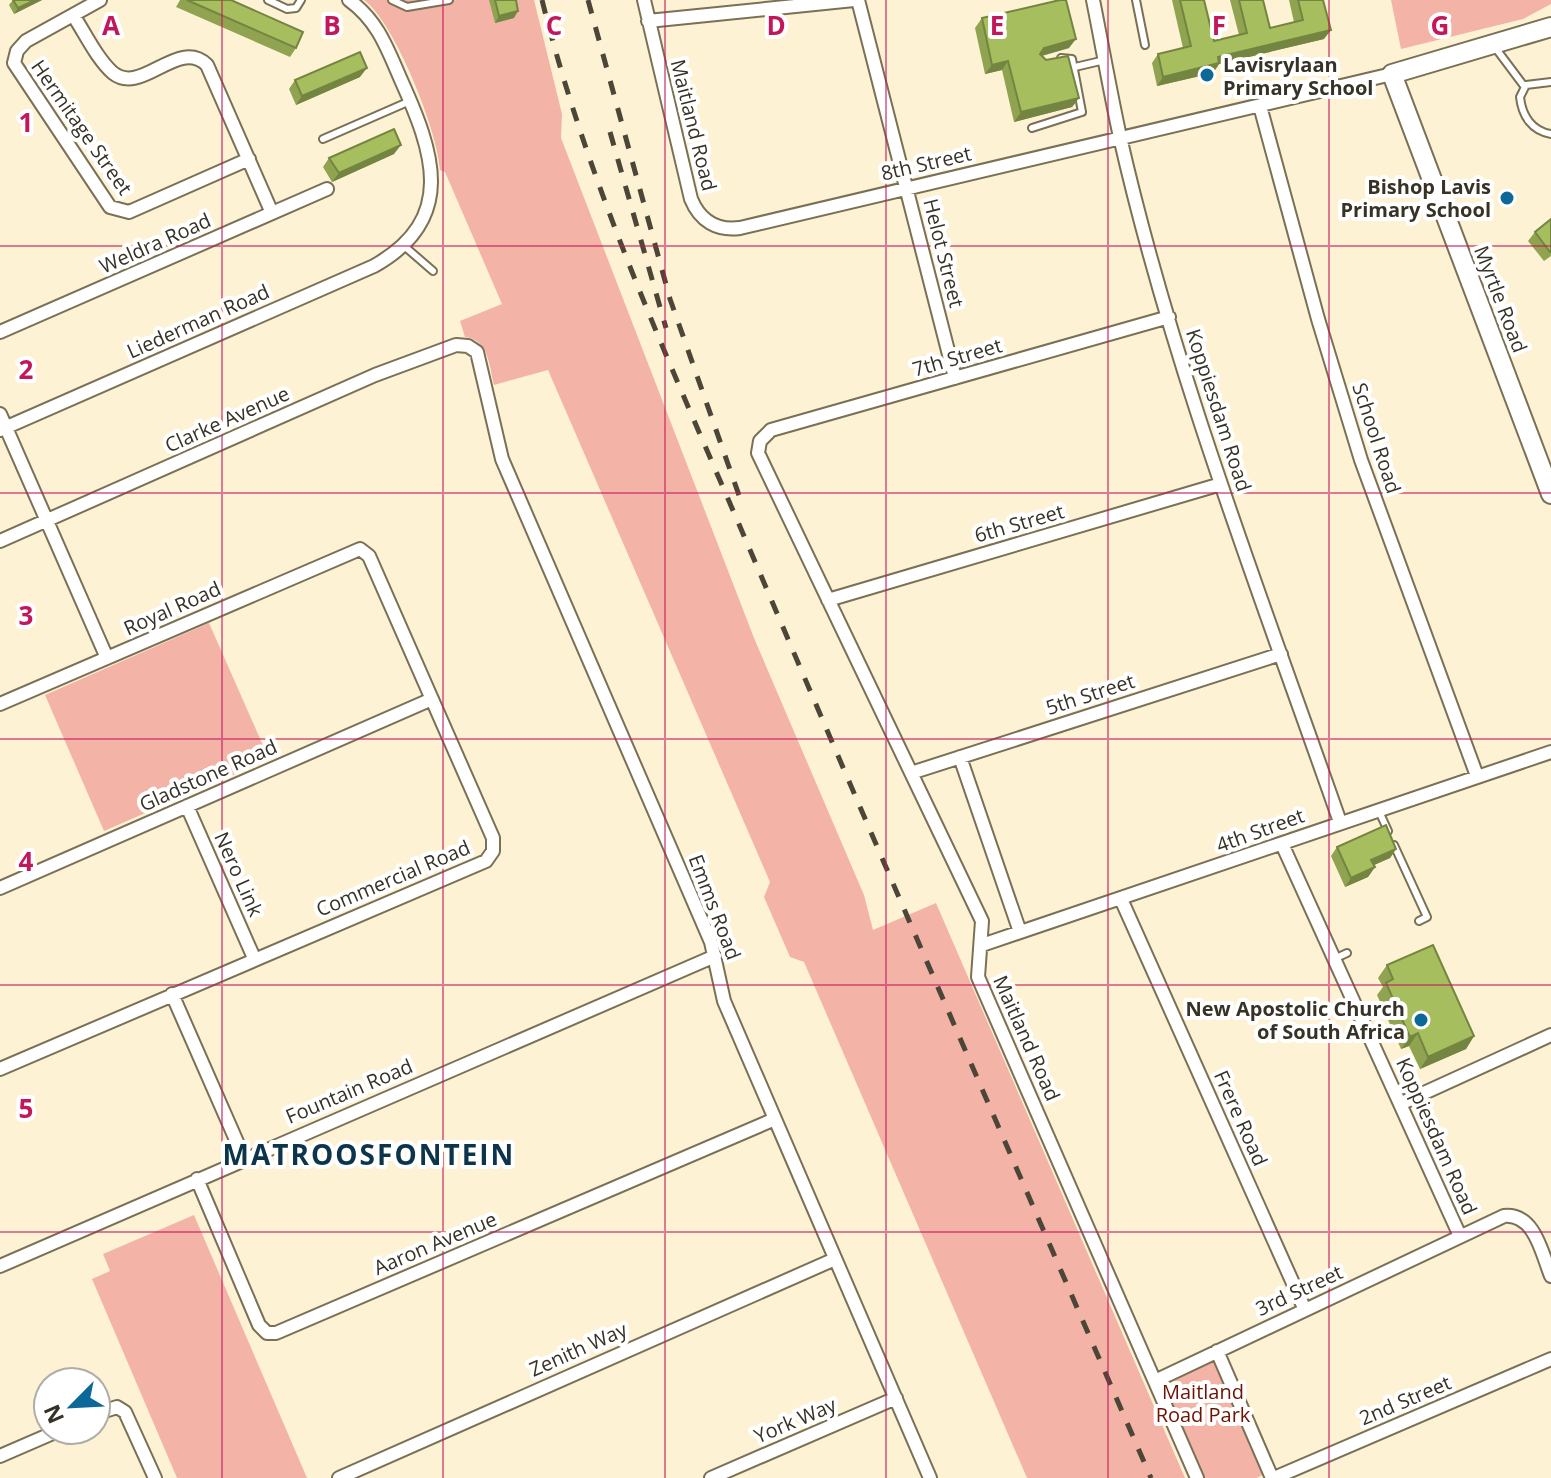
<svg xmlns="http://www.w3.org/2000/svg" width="1551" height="1478" viewBox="0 0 1551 1478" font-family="'Open Sans',sans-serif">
<rect width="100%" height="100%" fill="#fdf2d4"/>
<path fill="#f3b4a7" d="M364,0H534L562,114L561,138L754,638L864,895L873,930L936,903L1185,1478H1027L804,962L790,957L764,897L770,882L548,370L494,385C489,365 489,340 465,337L460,321L502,304L445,172L440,170C438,132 395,23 364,0Z
M1391,0H1551V4L1523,19L1401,49Z
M209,623L269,759L104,831L45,695Z
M194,1215L307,1478H177L92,1279L110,1271L103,1254Z
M1212,1361L1216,1362L1264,1474L1257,1478H1204L1170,1401C1165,1375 1194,1370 1212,1361Z"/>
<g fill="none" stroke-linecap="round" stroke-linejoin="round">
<defs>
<path id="lane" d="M268,0L287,9L296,8L301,0
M392,0L407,7L449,0
M1136,0L1145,45
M1494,46L1524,86
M1075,67L1105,60
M1551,82L1526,85L1520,97C1522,116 1532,131 1551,134
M1032,128L1082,112L1072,59L1061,58
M323,139L410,101
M403,245L433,271
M1378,809L1388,831
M1394,845L1427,917L1419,921
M1334,959L1347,953"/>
<path id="street" d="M100,0L26,41L17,51L14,63L110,207L129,212L249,159
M644,0L691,199C700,221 717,231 740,228L1392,74
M858,0L955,378
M1093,0C1102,45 1110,91 1120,137C1173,370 1261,596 1340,822
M73,15C85,33 97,59 113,73C142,96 178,37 207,65L272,213
M648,21L854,0
M1260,106L1318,319L1361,460L1477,776
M1169,317L771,430L760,441L758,453L982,921L978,977L1197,1478
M0,332L327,189
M0,414L107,658
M0,430L374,266C458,219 433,151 401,80C387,48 378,21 349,0
M0,541L375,375L456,345L468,346L477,352L502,459L711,942L724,1001L930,1478
M828,600L1221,484
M0,704L360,549L369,556L493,838V851L486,861L0,1069
M960,757L1020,932
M911,773L1281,654
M187,806L254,958
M1282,844L1460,1236
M0,888L432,699
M1121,899L1305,1310
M982,945L1551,752
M172,994L244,1158
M1400,1104L1551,1035
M197,1179L259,1325L267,1333H276L775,1119
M0,1266L715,956
M1217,1351L1272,1478
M1155,1381L1504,1216C1535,1213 1542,1254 1551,1276
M96,1414L117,1407L125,1412L155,1478
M0,1456L60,1430
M339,1478L835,1259
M711,1478L896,1398
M1274,1478L1551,1359"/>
<path id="secondary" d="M1551,27L1392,74L1551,494"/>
</defs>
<use href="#lane" stroke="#797055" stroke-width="10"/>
<use href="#street" stroke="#797055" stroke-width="16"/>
<use href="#secondary" stroke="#797055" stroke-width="22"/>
<use href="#lane" stroke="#fff" stroke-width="6"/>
<use href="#street" stroke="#fff" stroke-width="12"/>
<use href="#secondary" stroke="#fff" stroke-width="18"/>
<path stroke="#4b4638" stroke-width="5" stroke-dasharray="14 14" stroke-linecap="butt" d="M542,0C592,201 681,387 762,578C890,879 1021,1178 1151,1478
M588,0L670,299L741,501
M610,132L666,328"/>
</g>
<path fill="#8fa351" d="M13,0H42L14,14L9,5Z
M180,0H231L296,48L290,57L176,7Z
M489,0H516L514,18L495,23Z
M1172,0H1204L1214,41L1239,35L1230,0H1263L1270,28L1294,22L1289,0H1323L1324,39L1219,64L1213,73L1157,86L1152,63L1158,54L1183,48Z
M982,18L1069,48L1042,56L1079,98L1072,107L1014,122L1002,70L985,74L975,28Z
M360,77L296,105L289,89L295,80Z
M394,154L332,182L323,167L329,158Z
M1551,219V256L1544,261L1528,241L1535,232Z
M1337,847L1396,849L1390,858L1374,865L1375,867L1368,877L1345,887L1331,856Z
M1387,965L1474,1036L1466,1049L1420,1069L1409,1046L1401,1049L1377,995L1383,987L1378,978Z"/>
<path fill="#748542" d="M35,0H42L14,14L18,8Z
M518,11L514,18L495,23L499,16Z
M1331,30L1324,39L1219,64L1213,73L1157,86L1163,77L1218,57Z
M1076,39L1069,48L1037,57L1044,48Z
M1008,61L1002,70L985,74L992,65Z
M367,68L360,77L296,105L302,96Z
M1079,98L1072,107L1014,122L1021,112Z
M401,145L394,154L332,182L339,173Z
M1396,849L1390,858L1365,869L1371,860Z
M1375,867L1368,877L1345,887L1351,878Z
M1418,1033L1409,1046L1401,1049L1410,1037Z
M1474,1036L1466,1049L1420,1069L1428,1057Z"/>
<path fill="#a6be5e" stroke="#748542" stroke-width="2" d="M13,0H35L18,8Z
M187,0H231L303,32L296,48Z
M495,0H516L518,11L499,16Z
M1060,0H1066L1076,39L1044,48L1040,54L1046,60L1068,56L1079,98L1021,112L1008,61L992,65L982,18Z
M1180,0H1204L1214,41L1247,33L1239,0H1263L1270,28L1303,20L1298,0H1323L1331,30L1218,57L1219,63L1163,77L1158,54L1191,46Z
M360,52L367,68L302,96L295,80Z
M394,129L401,145L339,173L329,158Z
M1551,219V252H1550L1535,232Z
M1386,825L1396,849L1371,860L1375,867L1351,878L1337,847Z
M1433,945L1474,1036L1428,1057L1418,1033L1410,1037L1386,983L1393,979L1387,965Z"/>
<path fill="none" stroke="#c2185b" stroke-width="2" stroke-opacity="0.55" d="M222,0V1478M443,0V1478M665,0V1478M886,0V1478M1108,0V1478M1329,0V1478M0,246H1551M0,493H1551M0,739H1551M0,985H1551M0,1232H1551"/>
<g fill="#0c6898" stroke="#fff" stroke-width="3">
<circle cx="1207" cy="75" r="8"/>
<circle cx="1507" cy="198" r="8"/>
<circle cx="1421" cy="1020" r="8"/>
</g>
<g text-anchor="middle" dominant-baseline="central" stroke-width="8" stroke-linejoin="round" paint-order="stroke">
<g font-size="20" font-weight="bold" fill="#363226" stroke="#fff" text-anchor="end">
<text x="1223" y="64" text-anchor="start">Lavisrylaan<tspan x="1223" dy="23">Primary School</tspan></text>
<text x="1491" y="186">Bishop Lavis<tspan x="1491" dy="23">Primary School</tspan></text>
<text x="1405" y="1008">New Apostolic Church<tspan x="1405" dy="23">of South Africa</tspan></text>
</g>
<g font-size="20" fill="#363226" stroke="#fff">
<text transform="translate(694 125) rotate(76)">Maitland Road</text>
<text transform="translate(82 127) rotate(55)">Hermitage Street</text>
<text transform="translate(926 163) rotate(-13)">8th Street</text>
<text transform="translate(155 243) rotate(-24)">Weldra Road</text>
<text transform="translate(944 253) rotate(76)">Helot Street</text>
<text transform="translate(1501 299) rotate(69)">Myrtle Road</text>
<text transform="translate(198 321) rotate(-24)">Liederman Road</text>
<text transform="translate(957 357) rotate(-16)">7th Street</text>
<text transform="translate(1219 410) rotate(72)">Koppiesdam Road</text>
<text transform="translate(227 419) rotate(-24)">Clarke Avenue</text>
<text transform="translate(1377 438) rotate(72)">School Road</text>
<text transform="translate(1019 523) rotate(-16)">6th Street</text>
<text transform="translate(172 608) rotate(-24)">Royal Road</text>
<text transform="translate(1090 694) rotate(-18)">5th Street</text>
<text transform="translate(208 775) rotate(-24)">Gladstone Road</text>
<text transform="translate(1260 830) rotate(-20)">4th Street</text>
<text transform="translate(239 874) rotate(66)">Nero Link</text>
<text transform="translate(393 878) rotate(-23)">Commercial Road</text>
<text transform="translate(715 907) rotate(69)">Emms Road</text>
<text transform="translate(1027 1038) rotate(66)">Maitland Road</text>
<text transform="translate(349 1091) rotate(-23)">Fountain Road</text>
<text transform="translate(1241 1118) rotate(66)">Frere Road</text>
<text transform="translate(1437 1136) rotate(66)">Koppiesdam Road</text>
<text transform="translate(435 1243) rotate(-23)">Aaron Avenue</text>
<text transform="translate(1299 1290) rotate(-25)">3rd Street</text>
<text transform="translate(578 1349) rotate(-24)">Zenith Way</text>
<text transform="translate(1405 1400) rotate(-23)">2nd Street</text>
<text transform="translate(795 1420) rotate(-23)">York Way</text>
</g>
<g font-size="20" fill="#6c1304" stroke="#fff">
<text x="1203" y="1391">Maitland<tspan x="1203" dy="23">Road Park</tspan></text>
</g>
<g font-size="28" font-weight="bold" letter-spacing="2" fill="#0c344b" stroke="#fff">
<text x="369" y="1154">MATROOSFONTEIN</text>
</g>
</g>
<g font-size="26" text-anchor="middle" font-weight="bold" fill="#c2185b" stroke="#fff" stroke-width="8" stroke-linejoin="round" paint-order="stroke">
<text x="111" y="35">A</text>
<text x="332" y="35">B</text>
<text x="554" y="35">C</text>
<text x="776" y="35">D</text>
<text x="997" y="35">E</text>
<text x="1219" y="35">F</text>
<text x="1440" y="35">G</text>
<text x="26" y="132">1</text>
<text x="26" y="379">2</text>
<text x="26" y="625">3</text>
<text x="26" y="871">4</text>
<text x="26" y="1118">5</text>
</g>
<g transform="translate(72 1406) rotate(246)"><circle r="38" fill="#ffffff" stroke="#afada8" stroke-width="2"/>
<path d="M0-6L14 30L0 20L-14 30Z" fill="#0c6898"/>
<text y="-12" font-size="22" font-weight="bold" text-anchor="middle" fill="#363226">N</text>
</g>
</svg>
